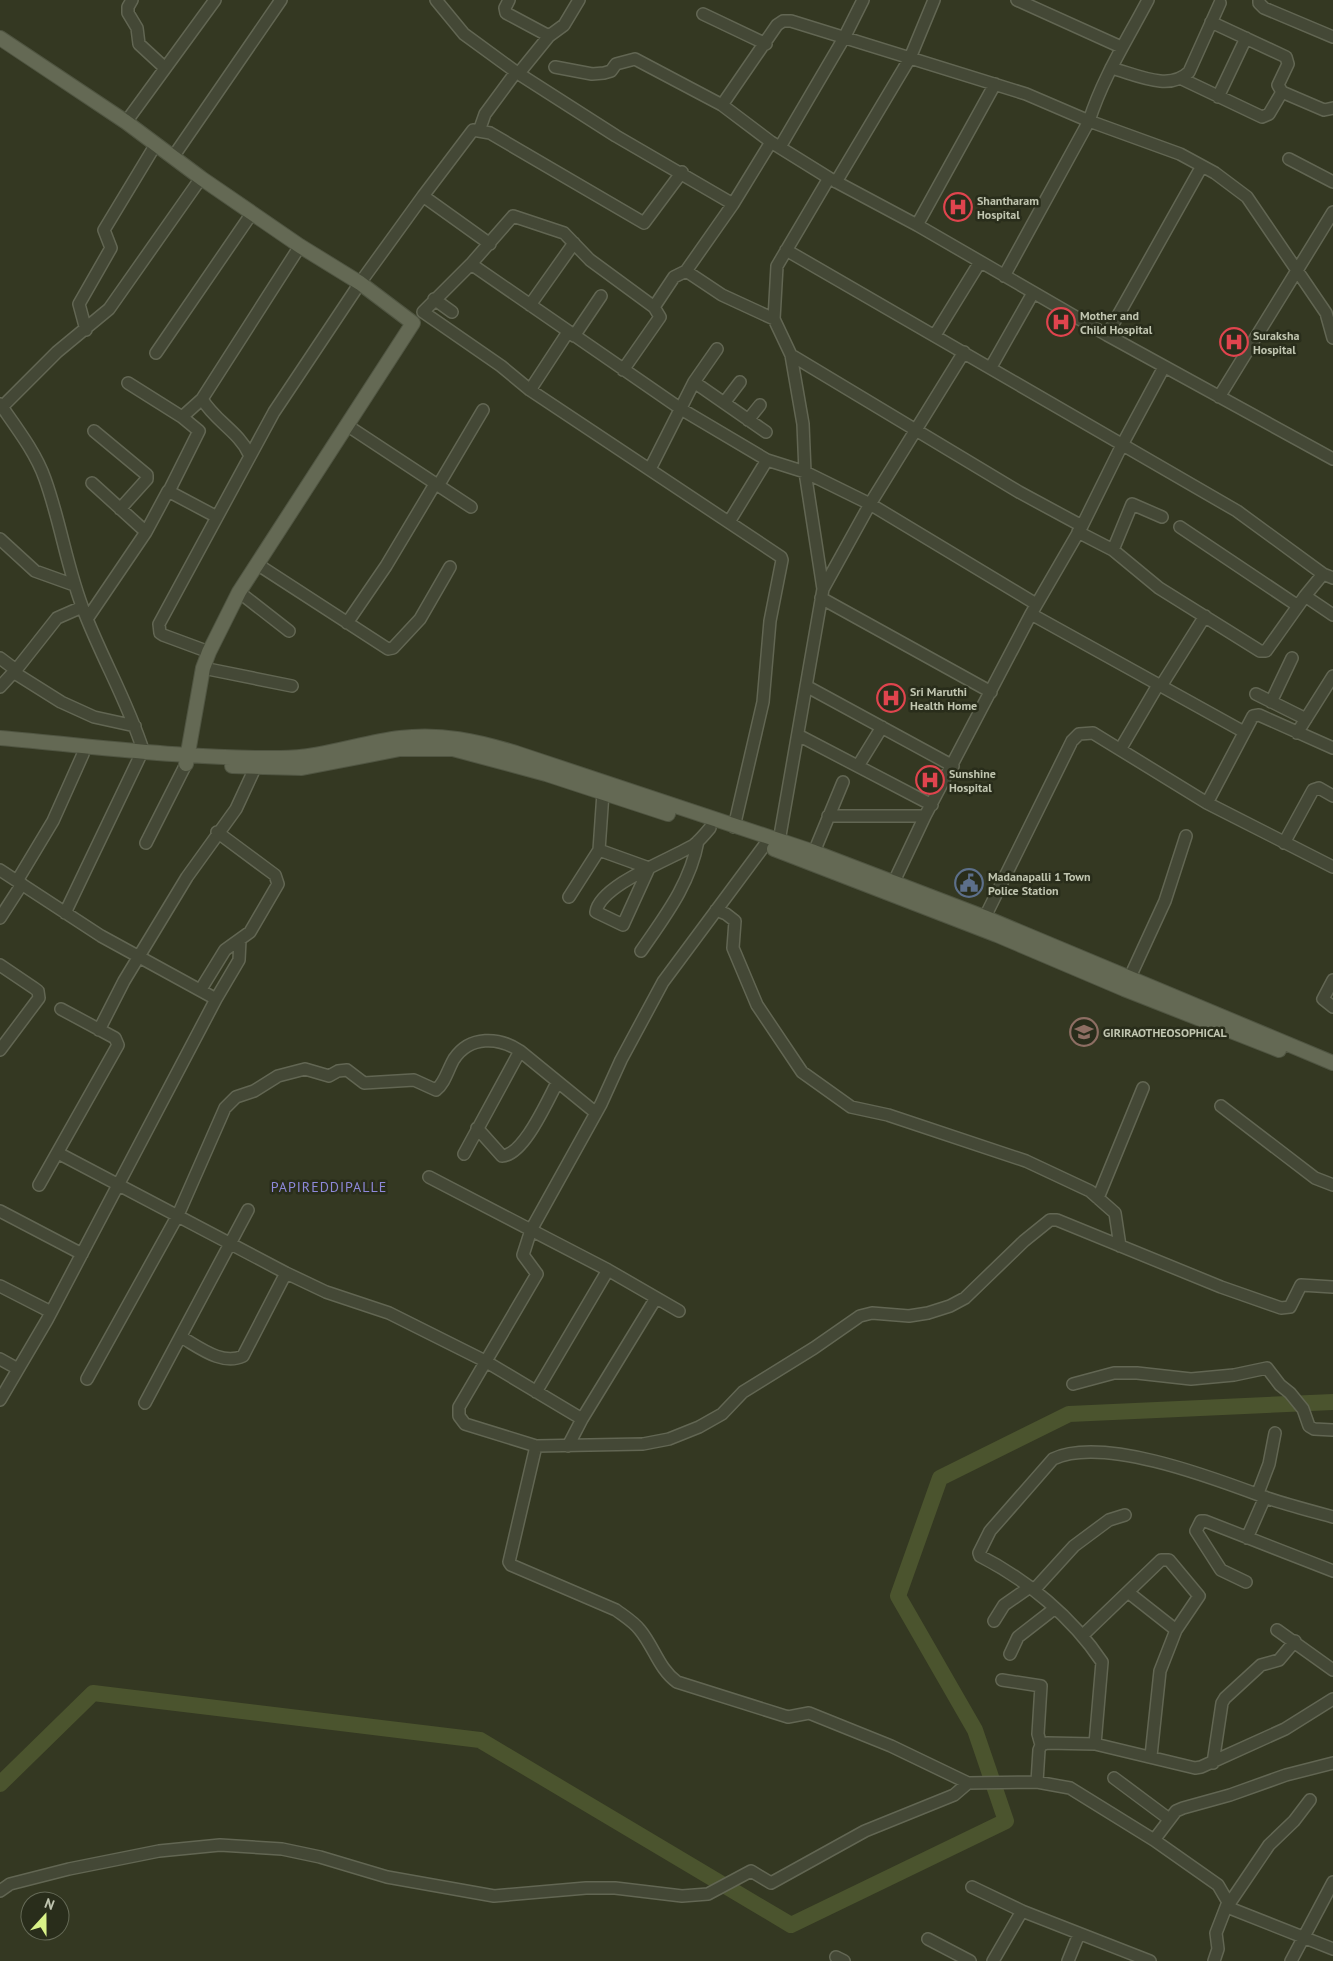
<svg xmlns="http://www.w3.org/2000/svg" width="1333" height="1961" viewBox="0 0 1333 1961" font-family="'PT Sans',sans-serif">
<rect width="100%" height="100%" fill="#343822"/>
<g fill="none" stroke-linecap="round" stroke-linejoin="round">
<path stroke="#4b542e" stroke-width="16" d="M0,1784L93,1693L480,1740L791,1925L1006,1821L975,1730L898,1596L940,1478L1069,1414L1333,1402"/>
<defs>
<path id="minor" d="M132,0L128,7V13L137,28L139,44L165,68
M436,0L464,34L516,72L616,136L733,204
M509,0L505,8L506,13L549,36
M1017,0L1121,47
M1148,0C1127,40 1103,77 1089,121L1180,154L1215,173L1247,197L1326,313L1333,338
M1259,0V3L1264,8L1333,37
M703,14L766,44
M1211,22L1286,57L1288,64L1278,85L1282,92L1324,110L1333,108
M555,67L592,74L604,73L611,71L616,64L635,59L722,105L771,142L829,178
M1111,68C1135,74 1169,92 1189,72L1220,3
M519,73L549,36L564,25L579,0
M1182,79L1262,117L1269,114L1282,92
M1218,97L1246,38
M722,105L777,25L783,21H791L1026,94L1089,121L1004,276
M126,122L215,0
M479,131L485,114L516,72
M780,147L844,38L863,0
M173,157L281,0
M1289,159L1333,182
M836,182L910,58L934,0
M917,225L995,84
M490,244L423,196L473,130L490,133L644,223L682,172
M786,250L1237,511L1323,574
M471,264L423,312L501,366L530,390L781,557L782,560L770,621L763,702L734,827
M686,271L722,295L774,319
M434,299L452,312
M530,305L574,243
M654,307L674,277L686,271L733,204L771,142
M86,330L79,304L111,248L104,230L156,144
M935,335L980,262
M1107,335L1202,166
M574,336L601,296
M156,353L252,213
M791,355L1019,492L1082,526
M991,367L1033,293
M623,370L660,317L654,307L590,260L564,233L513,216L471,264L681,409L767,460L805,472L870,504L1036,604
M694,382L766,432
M128,383L182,417L199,431L169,491
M530,390L568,332
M1219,397L1333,212
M202,399C215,421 239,432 249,454
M724,403L740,382
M0,404C16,427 36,453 45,479C61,523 67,570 85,614C103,660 128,703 143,750L65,913
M2,407L57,352L109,309L201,178
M182,417L202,399L300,246
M748,420L760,405
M348,426L471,507
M94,431L147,475V479L120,509
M650,469L694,382L717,349
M438,486L483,410
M729,522L767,460
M1180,527L1298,606L1305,596
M146,532L168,491L217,517
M1078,532L1113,550L1159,588L1260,651H1266L1298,606
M0,539L35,571L74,585
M1113,550L1132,504L1162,517
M257,564L388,649L393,648L420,619L450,567
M1333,578L1323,574L1305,596L1333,615
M823,589L870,504L964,352
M239,592L289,631
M821,598L991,692
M1031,614L1244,732
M87,619L146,532L92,483
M347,623L386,566L435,484
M209,652L163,635L160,633L159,624L274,412L360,283L423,196
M0,658L16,670L57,618L82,607
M203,668L292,686
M16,670L18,675L61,702L94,717L135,726
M806,686L953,766
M1161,686L1205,616
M0,687L11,675L17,672
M1256,694L1306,719
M1271,702L1292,658
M1297,733L1333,676
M798,735L932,805
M1121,748L1158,685
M858,766L882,727
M1207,803L1253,716L1259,715L1333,748
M828,816H925
M146,843L186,764
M1284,843L1313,790L1319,788L1333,796
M764,846L663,982L621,1060L601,1104L531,1230L523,1255L537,1274L459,1407V1416L465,1424L536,1446L509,1562L511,1565L616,1610C624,1616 634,1622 640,1630C654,1647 659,1669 677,1682L788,1717L809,1713L891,1746L968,1783L1037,1782L1070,1788L1154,1840L1218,1885L1232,1909L1333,1949
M778,847L823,589L805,472L803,424L791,355L774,319L777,266L829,178L917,225L1107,335L1333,459
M599,850L649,868L623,925L596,912C600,885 671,859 694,845C700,840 705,834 710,828
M814,852L843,782
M0,870L101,936L216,999L47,1320L0,1400
M17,881L53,821L83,754
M890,890L925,816L1031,614L1082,526L1122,445L1164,367
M569,897L599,850L603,793
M716,910L726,914L735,921L733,948L757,1005L802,1072L851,1107L888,1115L1026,1161L1090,1191L1115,1213L1120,1246
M0,918L22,884
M981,925L1072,741L1079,734L1093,733L1207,803L1333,867
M641,951C665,916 690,884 698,841
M0,965L34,988L38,991L39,998L0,1050
M1130,977L1165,901L1186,836
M1333,980L1323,999L1333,1007
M201,989L225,950L250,932L278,884L275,875L217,832
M216,999L239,960L240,940
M99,1030L124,981L187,877L236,809L255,768
M1221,1106L1315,1178L1333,1185
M477,1128L502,1156C524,1155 547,1101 557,1083
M58,1153L286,1273L326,1292L389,1313L485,1361L582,1419L568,1446
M464,1154L520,1051
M429,1177L608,1270L679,1311
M39,1185L118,1045L115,1038L61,1009
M1098,1198L1143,1088
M0,1211L82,1254
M0,1286L51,1312
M181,1337C199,1347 222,1366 243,1356L286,1273
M0,1359L18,1369
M87,1379L178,1215L225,1108L236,1097L254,1091L278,1076L305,1069L329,1076L338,1071L347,1070L364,1083L414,1080L436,1090C445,1083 448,1069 454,1059C470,1035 499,1037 520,1051L596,1113
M1073,1384L1114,1373H1137L1191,1379L1234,1375L1267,1368L1280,1385L1290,1393L1303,1409L1309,1426L1314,1429L1333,1430
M536,1392L608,1270
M145,1403L248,1210
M582,1419L656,1298
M536,1446L643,1444L669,1439L699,1427L722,1414L743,1392L814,1348L860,1316L872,1313L909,1316L928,1313L950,1306L965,1298L1024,1241L1050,1220H1057L1221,1287L1281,1308L1290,1307L1301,1285L1333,1287
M1258,1493L1269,1464L1275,1433
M1247,1538L1265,1497
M1246,1582L1221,1570L1196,1531L1201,1521H1205L1333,1571
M1034,1590L1074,1546L1109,1520L1125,1515
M1129,1593L1176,1630
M994,1621L1004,1605L1030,1587
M1277,1630L1333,1670
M1082,1636L1161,1560H1169L1199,1596L1176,1630L1160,1671L1151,1756
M1010,1654L1018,1637L1054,1609
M1002,1680L1041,1686L1038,1734L1041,1745
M1095,1744L1102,1662C1072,1617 1027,1580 980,1556L979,1553L990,1531L1053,1459C1103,1435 1216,1479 1267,1498C1288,1505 1311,1511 1333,1517
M1213,1763L1222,1703L1225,1698L1261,1665L1279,1660L1295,1641
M1114,1778L1169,1819
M1037,1782L1039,1750L1041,1745L1047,1743L1095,1744L1195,1768L1201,1767L1285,1729L1333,1699
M1154,1840L1176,1811L1183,1808L1230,1795L1286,1775L1333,1763
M972,1887L1022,1911L1150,1961
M0,1891L10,1884L69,1869L159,1851L220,1845L282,1849L320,1857L387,1877L494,1896L586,1888H615L682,1896L708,1894L751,1871L771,1883L865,1831L954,1795L968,1783
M1229,1904L1269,1845L1294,1821L1310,1800
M928,1939L970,1961
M836,1957L844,1961
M993,1961L1022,1911
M1068,1961L1079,1934
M1214,1961L1218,1949L1216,1933L1228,1902
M1291,1961L1333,1882"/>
<path id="major" d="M0,38L126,122L201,178L300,246L360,283L413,323L239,592L209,652L203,668L186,764
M0,738C93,746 187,759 280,758C321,758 360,743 400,738C441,733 477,741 516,753L814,852L984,917L1333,1063
M232,766L302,768L400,749H453L546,774L668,814
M774,849L997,935L1124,989L1279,1050"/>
</defs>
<use href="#minor" stroke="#626653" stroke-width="14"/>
<use href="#major" stroke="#505542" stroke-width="16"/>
<use href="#minor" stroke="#444836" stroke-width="11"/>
<use href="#major" stroke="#646954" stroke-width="14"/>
</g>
<defs>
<symbol id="hospital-ring" viewBox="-11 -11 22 22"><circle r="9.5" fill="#292d1b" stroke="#e0444e" stroke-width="1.5"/><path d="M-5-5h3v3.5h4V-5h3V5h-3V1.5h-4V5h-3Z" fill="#e0444e"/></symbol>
<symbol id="civic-ring" viewBox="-11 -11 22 22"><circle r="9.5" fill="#292d1b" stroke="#5c6f8a" stroke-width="1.5"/><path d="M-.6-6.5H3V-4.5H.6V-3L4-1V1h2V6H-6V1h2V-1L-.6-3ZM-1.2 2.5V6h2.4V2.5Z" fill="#5c6f8a"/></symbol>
<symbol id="school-ring" viewBox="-11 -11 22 22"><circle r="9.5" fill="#292d1b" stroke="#8d6e63" stroke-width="1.5"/><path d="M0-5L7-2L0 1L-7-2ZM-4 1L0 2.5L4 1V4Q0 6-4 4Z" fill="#8d6e63"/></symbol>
</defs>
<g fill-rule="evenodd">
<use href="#hospital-ring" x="942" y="191" width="32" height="32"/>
<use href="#hospital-ring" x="1045" y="306" width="32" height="32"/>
<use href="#hospital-ring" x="1218" y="326" width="32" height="32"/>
<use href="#hospital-ring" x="875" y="682" width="32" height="32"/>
<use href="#hospital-ring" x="914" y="764" width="32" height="32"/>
<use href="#civic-ring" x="953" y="867" width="32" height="32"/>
<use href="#school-ring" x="1068" y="1016" width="32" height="32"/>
</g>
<g text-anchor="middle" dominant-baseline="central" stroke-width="5" stroke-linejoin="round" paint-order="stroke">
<g font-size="12" font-weight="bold" fill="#c0c5b0" stroke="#292d1b" text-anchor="start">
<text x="977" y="200">Shantharam<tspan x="977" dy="14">Hospital</tspan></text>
<text x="1080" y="315">Mother and<tspan x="1080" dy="14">Child Hospital</tspan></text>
<text x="1253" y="335">Suraksha<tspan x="1253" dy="14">Hospital</tspan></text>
<text x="910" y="691">Sri Maruthi<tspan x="910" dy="14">Health Home</tspan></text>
<text x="949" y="773">Sunshine<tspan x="949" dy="14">Hospital</tspan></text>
<text x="988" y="876">Madanapalli 1 Town<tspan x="988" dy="14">Police Station</tspan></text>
<text x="1103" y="1032">GIRIRAOTHEOSOPHICAL</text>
</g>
<g font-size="14" letter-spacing="1" fill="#8e89da" stroke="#292d1b">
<text x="329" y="1187">PAPIREDDIPALLE</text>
</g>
</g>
<g transform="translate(45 1916) rotate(21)"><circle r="24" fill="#292d1b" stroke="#656a57"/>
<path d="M0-4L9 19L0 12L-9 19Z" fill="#d9f288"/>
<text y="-8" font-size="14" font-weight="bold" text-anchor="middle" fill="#c0c5b0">N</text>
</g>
</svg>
